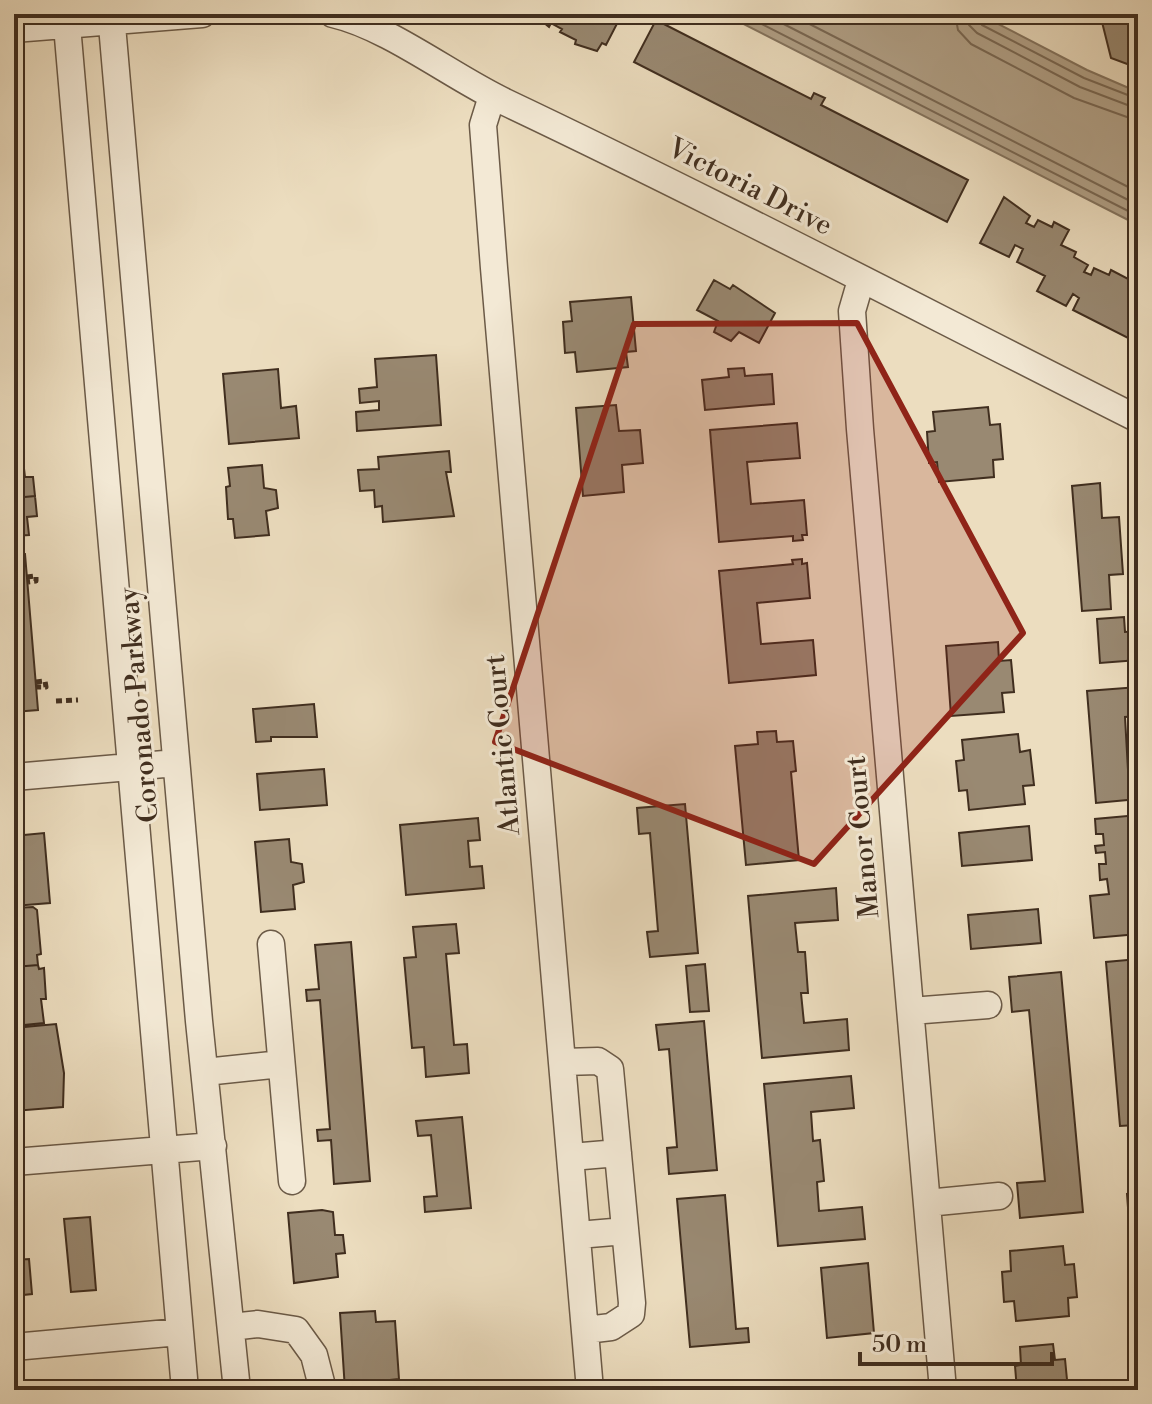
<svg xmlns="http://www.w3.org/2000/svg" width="1152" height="1404" viewBox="0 0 1152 1404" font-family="'Libre Bodoni',serif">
<rect width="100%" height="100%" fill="#ecddbf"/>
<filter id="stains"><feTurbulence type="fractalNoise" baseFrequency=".0025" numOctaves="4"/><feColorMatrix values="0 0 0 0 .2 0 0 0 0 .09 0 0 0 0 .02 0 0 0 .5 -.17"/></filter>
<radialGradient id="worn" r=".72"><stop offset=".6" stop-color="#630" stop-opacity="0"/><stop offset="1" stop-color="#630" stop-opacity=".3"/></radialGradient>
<path fill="#b2a289" stroke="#84745f" stroke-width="2" d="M724,14H979L1087,70L1138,92V225Z"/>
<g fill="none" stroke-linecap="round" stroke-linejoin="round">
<path stroke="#796854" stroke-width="2" d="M742,14L1138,216
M764,14L1138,205
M790,14L1138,192
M955,14L958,30L971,44L1074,98L1138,121
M967,14L969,25L977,33L1080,87L1138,109
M977,14L982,25L1084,78L1138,99"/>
</g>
<path fill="#998972" stroke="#402e1f" stroke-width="2" d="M533,14H622L606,45L602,43L597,51L575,44L576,40L560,32L562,29L551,23L549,27Z
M1100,14H1138V68L1111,58Z
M656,20L811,99L814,93L825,98L821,105L968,180L947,222L634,62Z
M1004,197L1030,216L1026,223L1034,227L1038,220L1052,227L1054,222L1069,230L1061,245L1076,252L1074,257L1088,265L1084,272L1091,275L1094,268L1109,275L1111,270L1138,284V327L1130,339L1073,310L1079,298L1073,294L1066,306L1037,291L1045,276L1017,262L1023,249L1015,245L1009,257L980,243Z
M714,280L730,289L733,285L775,313L759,343L739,332L731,341L714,332L718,321L697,310Z
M631,297L636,351L626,352L628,367L577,372L575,352L565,353L563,322L572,321L570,302Z
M436,355L441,425L357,431L356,412L379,410V401L360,403L359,389L377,387L375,359Z
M744,368L745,376L772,374L774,404L705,410L702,380L729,377L728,369Z
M278,369L281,408L296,406L299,438L229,444L223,374Z
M616,405L619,431L640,430L643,463L622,465L624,492L583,496L576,408Z
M988,407L990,425L1000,424L1003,459L993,460L994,477L939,482L937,462L929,463L927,432L935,431L933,412Z
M797,423L800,458L747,462L751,504L804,500L807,535H802L803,540L793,541V536L719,542L710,430Z
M449,451L451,472H446L454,516L383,522L382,506L375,507L374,490L360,491L358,470L379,469L378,457Z
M14,460H23L25,477H33L35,496L14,498Z
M262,465L264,488L276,490L278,508L266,511L269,535L235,538L233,519H228L226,487L230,486L228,468Z
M1100,483L1102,518L1119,517L1123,574L1109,575L1111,609L1082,611L1072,486Z
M35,496L37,516L27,517L29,535L14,536V498Z
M25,554L38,710L14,712V555Z
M802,559V564L807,563L810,598L757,603L761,644L813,640L816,675L729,683L719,571L793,564L792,560Z
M1124,617L1125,632L1138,631V660L1100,663L1097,619Z
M998,642L999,661L1011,660L1014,692L1002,693L1004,712L951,716L946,646Z
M1138,687V716L1125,717L1128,770L1138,769V799L1096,803L1087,691Z
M314,704L317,737H271V741L256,742L253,709Z
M776,731L777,742L793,741L796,771L791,772L799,860L746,865L735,746L758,744L757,732Z
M1018,734L1020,752L1030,750L1034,785L1023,786L1025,804L969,810L967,790L959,791L956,761L964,760L962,740Z
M324,769L327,805L260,810L257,774Z
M685,804L698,953L650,957L647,932L658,931L650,833L639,834L637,808Z
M1138,815V934L1094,938L1090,896L1109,894L1107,879L1100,880L1099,864H1106L1105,852L1096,853L1095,846L1104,845L1103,834H1096L1095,819Z
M478,818L480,840L468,841L470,867L482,866L484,888L406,895L400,825Z
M1029,826L1032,860L962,866L959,833Z
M44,833L50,903L14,906V836Z
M289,839L291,862L302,864L304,882L293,885L295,909L261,912L255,842Z
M836,888L838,920L795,923L798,952H805L808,993H801L804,1023L847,1019L849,1050L762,1058L748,896Z
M33,907L37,910L41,954L37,955L38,965L14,967V908Z
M1038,909L1041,943L971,949L968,915Z
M456,924L459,953L446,954L454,1045L467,1044L469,1073L426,1077L424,1047L412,1048L404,958L416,957L413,927Z
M351,942L370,1181L334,1184L331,1140L318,1141L317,1130L330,1129L320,1000L307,1001L306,990L319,989L315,945Z
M1138,959V1145L1136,1125L1120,1126L1106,962Z
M705,964L709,1011L690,1012L686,966Z
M38,965L39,969L44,968L46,999H41L44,1023L14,1026V967Z
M1061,972L1083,1212L1020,1218L1017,1183L1045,1181L1029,1010L1012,1012L1009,977Z
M704,1021L717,1170L669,1174L667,1148L677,1147L669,1049L659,1050L656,1025Z
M56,1024L64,1073L63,1107L14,1111V1028Z
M851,1076L854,1108L811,1112L813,1141L820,1140L824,1181L817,1182L819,1211L862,1207L865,1239L778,1246L764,1084Z
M462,1117L471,1208L425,1212L424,1197L437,1196L431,1135L418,1136L416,1121Z
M1138,1193V1247L1131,1248L1127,1194Z
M725,1195L736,1329L748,1328L749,1342L690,1347L677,1199Z
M322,1210L333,1212L335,1235H343L345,1253L336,1254L338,1277L294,1283L288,1213Z
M90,1217L96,1290L71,1292L64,1219Z
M1063,1246L1065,1265L1074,1264L1077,1297L1068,1298L1069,1316L1016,1321L1014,1301L1004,1302L1002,1272L1011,1271L1010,1251Z
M1132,1257H1138V1310H1137Z
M29,1259L32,1294L14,1296V1260Z
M868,1263L874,1333L827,1338L821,1268Z
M375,1311L376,1322L395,1321L399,1379L381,1381V1390H345L340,1313Z
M1053,1344L1055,1360L1065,1359L1068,1390H1017L1015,1366L1021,1365L1020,1347Z"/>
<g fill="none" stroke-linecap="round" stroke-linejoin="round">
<defs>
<path id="minor" d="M66,14L185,1390
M111,14L199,1021L237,1390
M333,14C389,27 452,77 505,102C718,203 927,313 1138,419
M14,29L202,14
M492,96L483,125L494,268L590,1390
M861,280L852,311L860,429L943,1390
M14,777L176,763
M271,944L292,1181
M911,1011L988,1005
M563,1062L598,1061L610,1069L632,1303L631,1314L611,1327L586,1330
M205,1072L281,1064
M571,1157L618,1153
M14,1162L213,1146
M927,1203L999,1196
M578,1235L625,1231
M231,1327L258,1324L296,1330L314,1355L323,1390
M14,1347L179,1332"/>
</defs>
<use href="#minor" stroke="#6b5a47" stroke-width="29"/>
<path stroke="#402e1f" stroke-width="5" stroke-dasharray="6 4" stroke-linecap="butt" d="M27,577L36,576V581L28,582
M36,682L45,681L46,687H36
M56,701L78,700"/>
<use href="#minor" stroke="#f3e9d5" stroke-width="26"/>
</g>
<path fill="#8f2418" fill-opacity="0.2" stroke="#8f2418" stroke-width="6" stroke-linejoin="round" d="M857,323L1023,633L814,864L495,742L634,324Z"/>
<g text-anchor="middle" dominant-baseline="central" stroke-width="6" stroke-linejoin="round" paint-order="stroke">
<g font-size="28" fill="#402e1f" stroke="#f3e9d5">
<text transform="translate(750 187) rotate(27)">Victoria Drive</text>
<text transform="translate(139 705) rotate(-95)">Coronado Parkway</text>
<text transform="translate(503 745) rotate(-95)">Atlantic Court</text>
<text transform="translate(863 837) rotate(-95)">Manor Court</text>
</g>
</g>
<rect width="1152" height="1404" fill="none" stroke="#ecddbf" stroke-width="48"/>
<rect x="16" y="16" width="1120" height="1372" fill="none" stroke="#402e1f" stroke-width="4"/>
<rect x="24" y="24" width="1104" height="1356" fill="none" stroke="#402e1f" stroke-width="2"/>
<path d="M860 1352v12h192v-12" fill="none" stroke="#402e1f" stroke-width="4"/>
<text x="872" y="1352" font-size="24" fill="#402e1f" stroke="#f3e9d5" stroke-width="6" paint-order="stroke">50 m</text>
<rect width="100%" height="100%" filter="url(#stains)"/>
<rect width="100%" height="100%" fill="url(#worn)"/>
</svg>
